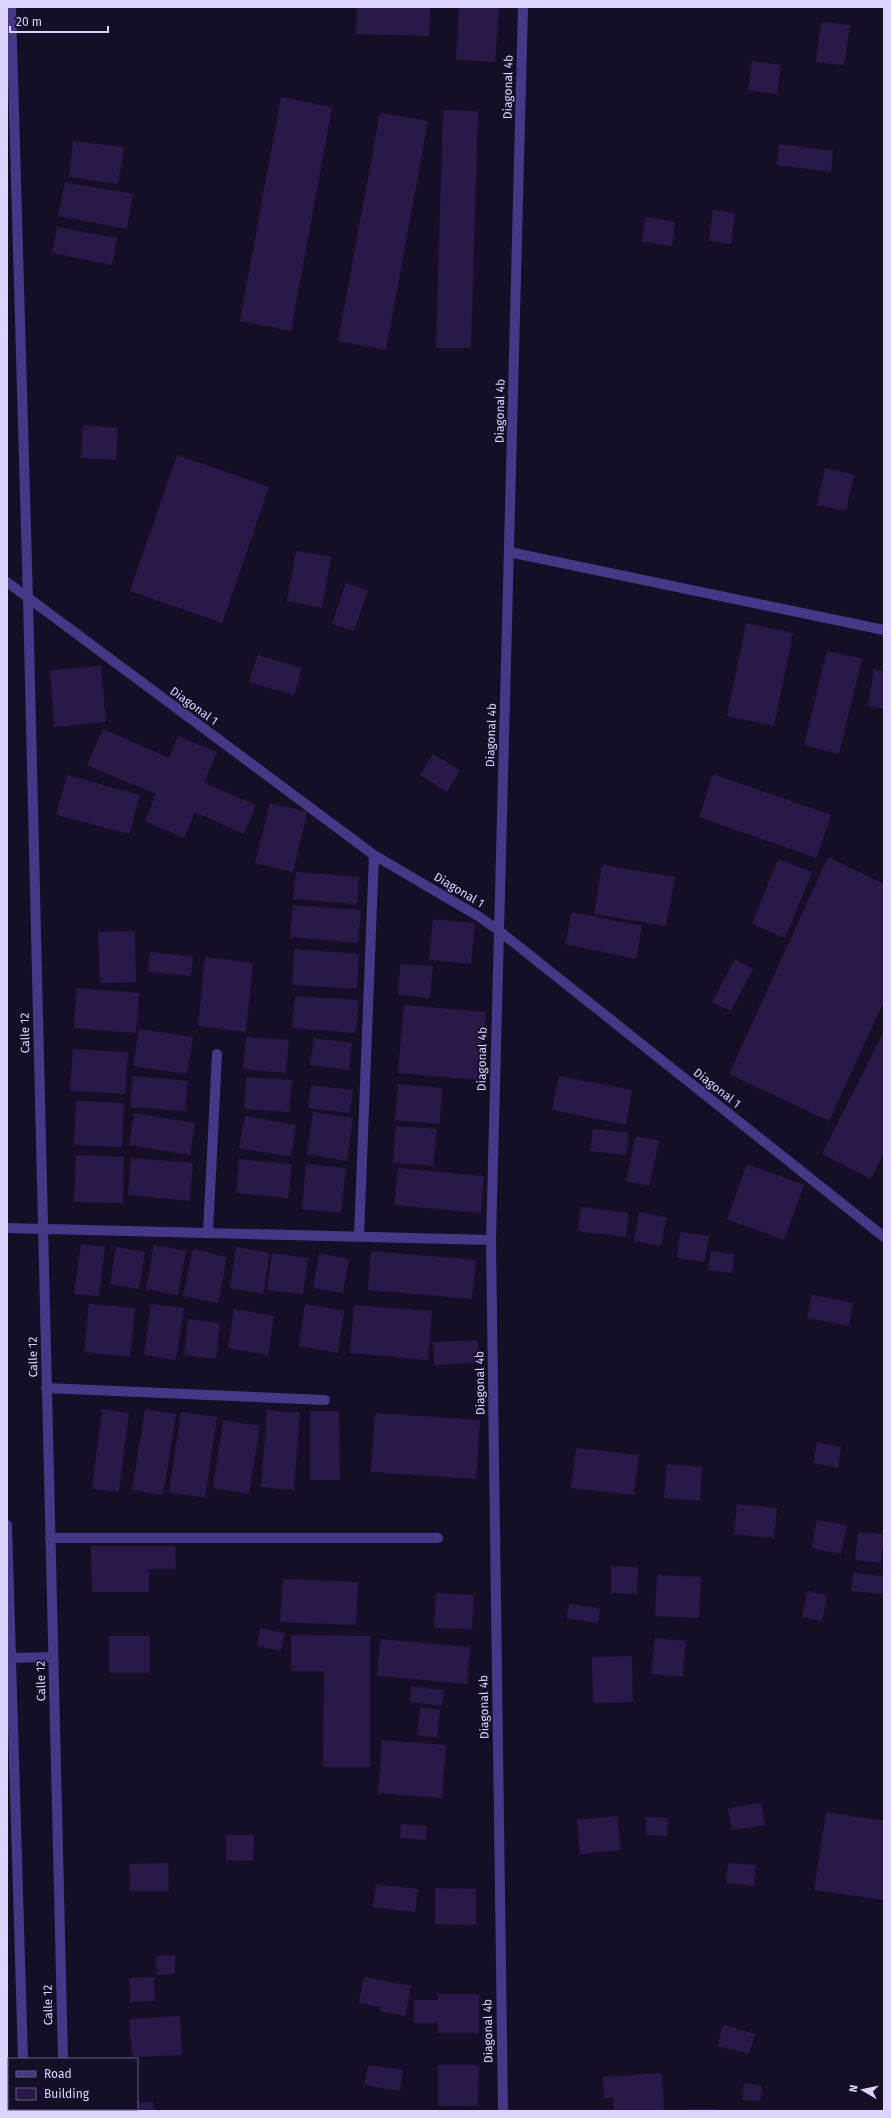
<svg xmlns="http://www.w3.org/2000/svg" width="891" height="2118" viewBox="0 0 891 2118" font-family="'Fira Sans',sans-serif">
<rect width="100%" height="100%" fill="#150e26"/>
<path fill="#291948" d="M357,7H430L429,36L356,34Z
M459,7H499L495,62L456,60Z
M821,22L850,25L844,65L816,62Z
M752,61L781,65L777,94L748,90Z
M281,97L332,107L291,331L240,321Z
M443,110L478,111L471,348H436Z
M380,113L428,121L386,350L338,341Z
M73,141L124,147L118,184L69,177Z
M779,144L833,151L831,172L777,165Z
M65,182L133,194L127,229L58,216Z
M713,210L735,213L731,244L709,241Z
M645,217L675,222L672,246L642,242Z
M57,227L117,238L112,265L52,253Z
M83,425L118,428L116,460L81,458Z
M177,455L269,487L222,623L130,591Z
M825,468L854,475L846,511L817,505Z
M296,551L331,557L322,608L287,601Z
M346,583L368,591L354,631L332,624Z
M746,623L793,633L774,726L727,716Z
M827,651L862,659L839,754L804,745Z
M258,655L302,668L294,695L249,682Z
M101,666L106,722L54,727L50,670Z
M874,669L884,671V709L868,706Z
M103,729L169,758L178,736L217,752L204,783L256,805L244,834L195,812L184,838L145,821L156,794L87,765Z
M433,754L460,770L447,792L420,775Z
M713,774L831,815L816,858L699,817Z
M67,775L140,795L129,834L56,815Z
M270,803L307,812L293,872L255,863Z
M828,857L884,884V1001L829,1121L729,1074Z
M778,859L812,872L785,938L752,924Z
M602,865L675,877L666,926L594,914Z
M296,872L359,877L357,904L293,899Z
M293,905L361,910L358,943L290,937Z
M572,912L642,926L636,959L565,944Z
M433,919L475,923L471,964L429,960Z
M135,931L136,982L100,983L98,932Z
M294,949L359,954L357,989L292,985Z
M150,952L193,957L191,976L148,972Z
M205,957L253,963L246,1032L198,1026Z
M735,959L753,969L731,1011L712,1002Z
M400,964L433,966L430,998L398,995Z
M77,988L139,993L136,1033L74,1028Z
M295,996L359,1000L356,1033L292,1028Z
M404,1005L486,1012L479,1080L398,1073Z
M139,1029L193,1037L187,1074L133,1066Z
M884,1031V1152L871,1179L822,1154Z
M246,1037L289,1040L286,1073L243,1069Z
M314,1038L352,1043L349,1070L310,1065Z
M73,1049L128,1052L125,1094L70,1091Z
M133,1076L188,1081L185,1111L130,1107Z
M559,1076L632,1090L626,1125L552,1110Z
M246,1077L292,1080L289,1112L244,1109Z
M398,1084L442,1088L440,1124L395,1120Z
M311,1085L353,1090L350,1113L308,1108Z
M76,1101L124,1103L122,1147L74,1145Z
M313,1112L353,1118L347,1161L307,1154Z
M134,1113L195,1123L190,1155L129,1145Z
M245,1116L296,1125L291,1157L239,1148Z
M396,1126L437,1129L433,1166L393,1163Z
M593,1129L629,1133L626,1155L590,1151Z
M636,1136L659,1141L649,1186L626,1181Z
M76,1155L124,1157L123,1203L74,1202Z
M131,1158L193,1163L190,1201L128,1195Z
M239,1159L292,1164L288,1198L236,1193Z
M306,1164L346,1168L341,1213L302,1209Z
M747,1164L804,1185L784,1240L727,1219Z
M398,1168L484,1176L481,1213L394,1205Z
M581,1207L629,1213L626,1237L578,1231Z
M639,1212L666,1217L661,1246L634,1241Z
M680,1232L709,1236L705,1262L677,1258Z
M81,1244L105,1247L99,1296L74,1294Z
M154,1245L186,1251L178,1295L146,1289Z
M116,1247L145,1252L139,1289L110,1284Z
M236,1247L270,1253L263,1294L230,1288Z
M193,1249L227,1257L218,1303L183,1296Z
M371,1251L476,1260L472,1299L368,1290Z
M711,1251L734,1254L732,1273L708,1270Z
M272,1253L308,1258L303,1294L267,1290Z
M319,1253L349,1259L343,1293L313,1288Z
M812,1295L853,1303L849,1326L807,1318Z
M89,1304L135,1308L130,1357L84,1352Z
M151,1304L184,1308L176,1360L144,1355Z
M305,1304L344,1311L338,1353L299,1346Z
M354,1305L432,1311L428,1360L350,1353Z
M234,1309L274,1316L268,1355L228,1348Z
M188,1319L220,1323L216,1359L184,1355Z
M478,1340L479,1363L434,1365L433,1342Z
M102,1409L129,1413L119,1492L92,1489Z
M145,1409L176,1414L163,1495L132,1490Z
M267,1410L300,1413L294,1490L261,1487Z
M310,1411H339L340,1480H310Z
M181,1412L217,1417L205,1498L169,1492Z
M375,1413L480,1420L476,1479L371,1472Z
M223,1420L260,1426L249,1494L213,1488Z
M817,1442L841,1447L838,1468L813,1463Z
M576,1448L639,1455L634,1495L571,1488Z
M667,1464L702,1467L700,1501L664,1498Z
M737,1504L777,1508L774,1538L734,1534Z
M817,1520L847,1525L841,1554L812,1548Z
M858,1532L884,1534L881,1563L855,1560Z
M91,1546H175L176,1569H149V1592H92Z
M611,1566L638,1567L637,1594L611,1593Z
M853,1573L884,1576V1594L851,1591Z
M657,1575L701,1577L699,1618L655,1616Z
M283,1579L358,1582L356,1625L280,1622Z
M808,1591L827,1595L822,1621L802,1617Z
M436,1593L474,1595L472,1629L434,1628Z
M569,1604L600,1608L598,1623L566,1618Z
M260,1628L285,1633L281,1651L257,1646Z
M291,1635L370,1636V1767H323L324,1671H291Z
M109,1636H150V1673H109Z
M655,1638L686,1641L683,1677L651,1674Z
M380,1639L470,1647L467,1684L377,1676Z
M632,1656L633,1702L593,1703L592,1657Z
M411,1686L444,1690L442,1706L410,1702Z
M420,1707L440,1710L437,1738L417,1735Z
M382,1740L446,1745L442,1798L378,1793Z
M761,1803L765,1825L732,1830L728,1808Z
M826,1812L884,1821V1900L814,1890Z
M617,1816L621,1850L580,1854L577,1820Z
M646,1817L668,1818L667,1836L646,1835Z
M401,1824L427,1826L426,1840L400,1838Z
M226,1835H254L253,1861L226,1860Z
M168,1863L169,1891H130L129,1864Z
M728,1863L756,1865L754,1886L726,1883Z
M376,1884L418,1889L415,1912L373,1907Z
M435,1888L476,1889V1925L435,1924Z
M175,1955V1974L157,1975L156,1956Z
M154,1977L155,2001L130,2002L129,1978Z
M364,1977L411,1986L405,2016L379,2011L381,2007L359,2003Z
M438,1994H479V2033H438V2023H414V2000H438Z
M180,2016L182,2055L132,2057L129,2019Z
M723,2025L755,2034L749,2054L718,2046Z
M368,2065L403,2070L400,2091L364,2085Z
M438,2065H479L478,2106H438Z
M662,2073L664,2111H613V2098H604L603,2077Z
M744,2083L762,2086L760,2101L742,2100Z
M153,2102L154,2111H130L129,2109H137V2103Z
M688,2109H719V2111H688Z"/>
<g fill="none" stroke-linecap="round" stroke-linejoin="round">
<path stroke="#463787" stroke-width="10" d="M11,7L28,599L63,2059
M509,552L884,630
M7,582L374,855L478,916L498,930L884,1237
M7,1228L491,1240
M208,1232L217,1054
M359,1236L374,855
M46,1388L325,1400
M7,1525L23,2059
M50,1538H438
M11,1658L53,1657
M26,2109V2111
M64,2109V2111
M503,2111L491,1240L523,7"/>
</g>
<g text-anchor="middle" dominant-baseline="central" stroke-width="3.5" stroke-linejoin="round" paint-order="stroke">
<g font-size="12" fill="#ded3ff" stroke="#150e26">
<text transform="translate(508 87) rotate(-89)">Diagonal 4b</text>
<text transform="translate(500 411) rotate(-89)">Diagonal 4b</text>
<text transform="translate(194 706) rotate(36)">Diagonal 1</text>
<text transform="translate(491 735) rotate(-88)">Diagonal 4b</text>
<text transform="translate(459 890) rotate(31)">Diagonal 1</text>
<text transform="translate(25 1033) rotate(-91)">Calle 12</text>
<text transform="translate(482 1059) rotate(-89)">Diagonal 4b</text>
<text transform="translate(717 1088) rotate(38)">Diagonal 1</text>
<text transform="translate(33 1357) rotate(-91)">Calle 12</text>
<text transform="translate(480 1383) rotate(-91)">Diagonal 4b</text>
<text transform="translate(41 1681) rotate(-91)">Calle 12</text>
<text transform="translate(484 1707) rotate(-91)">Diagonal 4b</text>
<text transform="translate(48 2005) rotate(-91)">Calle 12</text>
<text transform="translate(488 2031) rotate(-91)">Diagonal 4b</text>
</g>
</g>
<rect width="891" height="2118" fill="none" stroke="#ded3ff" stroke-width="16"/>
<rect x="8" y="2058" width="130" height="52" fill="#150e26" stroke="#655d7d"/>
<rect x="16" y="2071" width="20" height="6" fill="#463787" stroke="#655d7d"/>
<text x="44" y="2078" font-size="12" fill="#ded3ff">Road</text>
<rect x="16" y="2088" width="20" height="12" fill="#291948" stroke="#655d7d"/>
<text x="44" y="2098" font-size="12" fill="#ded3ff">Building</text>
<g transform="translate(863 2090) rotate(279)" stroke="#150e26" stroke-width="3" paint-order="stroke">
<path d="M0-3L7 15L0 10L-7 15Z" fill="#ded3ff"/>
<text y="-6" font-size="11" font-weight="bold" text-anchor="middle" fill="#ded3ff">N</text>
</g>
<path d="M10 26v6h98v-6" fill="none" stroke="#ded3ff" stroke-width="2"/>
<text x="16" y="26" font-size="12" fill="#ded3ff" stroke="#150e26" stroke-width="3" paint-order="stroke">20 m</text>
</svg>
